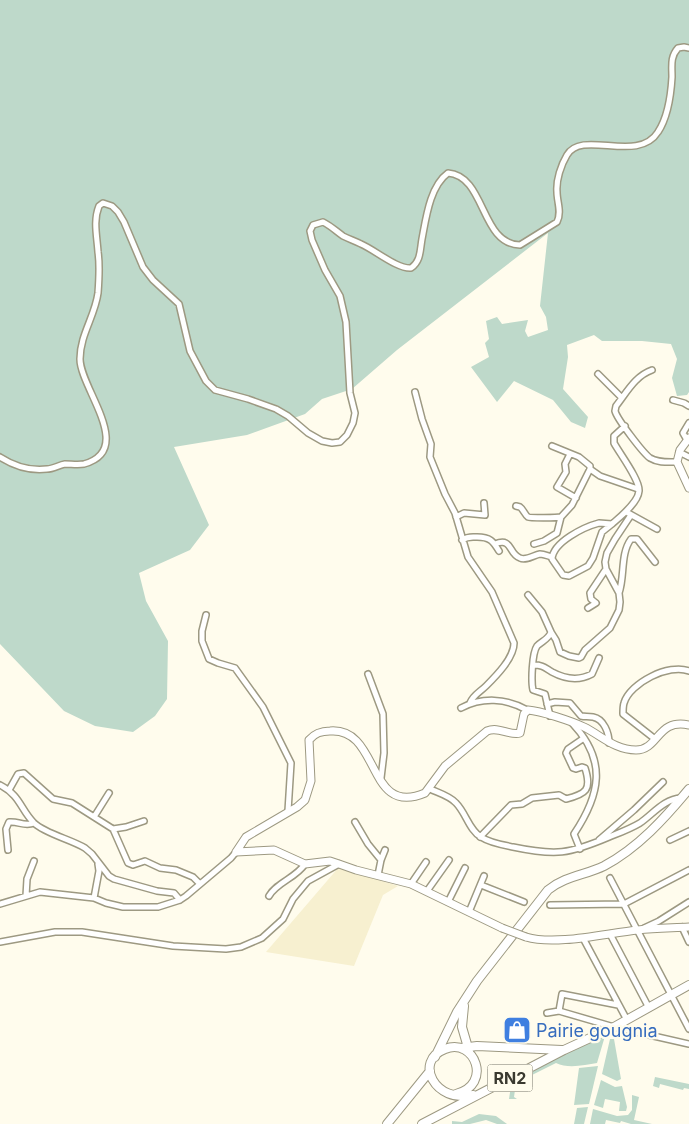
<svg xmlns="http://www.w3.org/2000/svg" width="689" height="1124" viewBox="0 0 689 1124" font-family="Inter,sans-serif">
<rect width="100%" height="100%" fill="#fffced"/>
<path fill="#f7f0d0" d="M339,867L398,886L383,895L354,966L266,952Z"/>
<path fill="#bed9ca" d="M0,0H689V392L687,395L677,396L672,378L677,359L671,344L642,341H602L594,335L567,345L568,357L563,389L588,417L585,428L571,422L553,400L514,381L497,402L471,367L489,357L485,343L489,339L486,321L497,317L502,324L528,320L525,331L528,337L548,330L546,317L540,306L548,233L397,350L352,389L322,399L305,414L247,435L174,447L209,525L190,550L139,573L146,601L168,641L167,699L155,716L133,732L95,726L64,711L0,644Z
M605,1036L597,1063C585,1065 568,1069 556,1063L516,1083L514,1097L517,1099H509L511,1086L504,1085L591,1040Z
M610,1039H614L621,1079L617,1081L602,1074Z
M598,1066L589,1104L574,1105L579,1068Z
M655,1077L689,1084V1089L684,1088L683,1090L660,1084L659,1088L653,1086Z
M601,1080L615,1087L622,1086L627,1107L626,1111H619L620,1102L605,1099L603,1108L594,1105Z
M632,1095L639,1097L634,1120L652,1124H631L621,1121L620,1123L606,1120L605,1124H590L593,1109L617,1116L628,1115L632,1110Z
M588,1107L584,1124H574L577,1108Z
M479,1114L496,1116L507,1124H497L486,1120L470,1124H452V1121L462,1122Z"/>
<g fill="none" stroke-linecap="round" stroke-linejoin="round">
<defs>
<path id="street" d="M652,370C635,376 627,392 616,406L615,411C617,419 643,453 650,458C658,463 668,462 677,462
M598,374L622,398
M415,392L422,419L431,444L430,457L445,494L455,513L468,557L492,592L514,643C514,658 496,676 486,686C480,692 473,695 470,703
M673,400L684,403L689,406
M687,440L683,433L689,423
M679,452L689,457
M570,454L565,464L566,472L557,487L576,498
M0,457C14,466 30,471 47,469C53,469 59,465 65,464C71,464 78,465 84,464C136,450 80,388 80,359C80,335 95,316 98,293C99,280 100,265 98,252C97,236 93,221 99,206L103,203L112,206L118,212L124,222L143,267L153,280L179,304L190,351L206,381L215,390L248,399L276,409L288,416L308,433L322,441L332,443L340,442L347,435L353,423L355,413L350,393L346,322L340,296L325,270L312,240L310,231L313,225L323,222C331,226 336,231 343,236C349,239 355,241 361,244C375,250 397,269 411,268C421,261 420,250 422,239C426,218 430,186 448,173C486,176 480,244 520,245L557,222C562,212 557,202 557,192C556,180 561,165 567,155C582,129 638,164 658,132C668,117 671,94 672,77C672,66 670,57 678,48L684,47L689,48
M590,469L600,476L638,489
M516,506L520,507C523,509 525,515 528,517C530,518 557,518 561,517L572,505L590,469V466L579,457L552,446
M628,513L657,529
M456,517L464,513L485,515L484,503
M599,523L612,524L602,532L593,558L588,566L569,576L563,575L552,559C553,542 584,527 599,523Z
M612,524C620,517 638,503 639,491C640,480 620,454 614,443V436L625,426
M462,540C468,536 471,537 477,537C490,537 493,541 499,551
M495,544C513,537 508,554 520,558C526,561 534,555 540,554C544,554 548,556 552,557
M534,544L544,541L557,533L561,517
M619,593C625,576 620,554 631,539H637L655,562
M528,595L542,612L551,632C549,639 542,641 537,646C532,653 531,682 533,690L545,694L550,716
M588,608L596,603L591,599L590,593L606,569
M206,615L202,631V641L209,659L218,663L235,668L263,707L291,763L288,811
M551,632L556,640L560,652L569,656L579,658L581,657L585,650L610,628L619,610L620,602L619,593L606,569L605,562L607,553L615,539L631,515
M534,665C543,665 545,668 552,672C565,679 579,681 592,674L599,658
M368,674L383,714L384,753L381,778
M547,704L555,702L570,703L581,716C585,717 588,716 593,717C604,719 609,733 609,743
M461,708C482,697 506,698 527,710
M572,723C608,761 600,795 574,834L580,849
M655,739L623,714C623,711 623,706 624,703C630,683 669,663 689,671
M0,785C21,796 20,809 34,823C46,834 70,839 85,848L92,854L109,876L114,879L157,891L174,893L180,900
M430,789C439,793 450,796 456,803C466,813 469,830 481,837C490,843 503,845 513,847C556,856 569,854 609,837C619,833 630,829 640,823C653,814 664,799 681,798
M9,790L18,774L24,773L53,799L72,803L113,829L126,827L144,821
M94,817L109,793
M355,822L368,844L381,860
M113,829L128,863L133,865L145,861L160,868L176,870L193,877L200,884
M480,837L511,805L522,804L532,798L559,795L566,799C586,794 592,790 585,768L582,767L576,769L573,768L566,753L568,749L584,738
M599,840L634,810L663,782
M670,840L689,831
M8,850L6,829L9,822C19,821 24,827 34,823
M378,875L381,860L385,850
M610,878L689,1029
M411,884L426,862
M481,885L524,902
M427,891L449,860
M26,896L27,879L34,861
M269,896C277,882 296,878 305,864
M94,898L99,871L98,864
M448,902L465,868
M0,904L40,892L94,898L106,903L123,907H158L180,900L186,896L231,858L236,852
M550,905L624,904L689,870
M469,912L484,876
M682,927L689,942
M644,928L659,921L689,902
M610,934L649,1008
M583,938L627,1020
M0,942L55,932H82L173,946L226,949L241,947L262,938L283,919L293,899L308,881L339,864
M559,1011L562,994L618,1005
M547,1013L559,1011L614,1027L689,1044"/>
<path id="secondary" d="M689,438L680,450L677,462L689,488
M236,852L246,837L297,807L305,800L311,781L309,740C315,733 321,731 330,731C381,727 366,818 425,793L445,766L487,731C499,726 509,736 520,733L524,714L528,710C541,711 571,721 584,727C602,736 615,750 636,750C659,750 657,718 689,725
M236,852L274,850L305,864L330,861L339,864L356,870L411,884L502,928
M526,937C556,946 607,933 638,930C655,928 672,928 689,927"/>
<path id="primary" d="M464,1006L462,1027L469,1051
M461,1048L477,1046L562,1050
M435,1057L457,1012L477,981L548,890C565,876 586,875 604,866C638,848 665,818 689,789
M456,1094C493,1085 475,1037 445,1049C413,1061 435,1104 473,1095
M387,1124L430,1071
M422,1124L564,1050L614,1027L689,985"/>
</defs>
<use href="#street" stroke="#9d9982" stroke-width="8"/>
<use href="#secondary" stroke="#9d9982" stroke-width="9"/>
<use href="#primary" stroke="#9d9982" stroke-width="10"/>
<use href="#street" stroke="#fff" stroke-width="5"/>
<use href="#secondary" stroke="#fff" stroke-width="7"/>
<use href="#primary" stroke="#fff" stroke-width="8"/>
<defs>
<path id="secondary-bridge" d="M502,928L526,937"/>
</defs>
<use href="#secondary-bridge" stroke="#9d9982" stroke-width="9" stroke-linecap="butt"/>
<use href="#secondary-bridge" stroke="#fff" stroke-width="7"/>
</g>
<defs>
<symbol id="shop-square" viewBox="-11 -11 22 22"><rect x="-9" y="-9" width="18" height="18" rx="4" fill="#3f7fe0" stroke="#fffced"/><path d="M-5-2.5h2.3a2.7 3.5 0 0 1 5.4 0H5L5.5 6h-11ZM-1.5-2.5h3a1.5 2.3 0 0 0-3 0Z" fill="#fff"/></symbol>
</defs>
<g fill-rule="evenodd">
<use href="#shop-square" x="501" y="1014" width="32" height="32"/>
</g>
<g text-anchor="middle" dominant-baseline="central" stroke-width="4.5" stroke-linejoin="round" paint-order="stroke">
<rect fill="#fffced" stroke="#757468" stroke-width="1" x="487.5" y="1064.5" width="45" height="27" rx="4"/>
<g font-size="16" font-weight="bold" fill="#3a392f">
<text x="510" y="1078">RN2</text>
</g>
<g font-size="18" fill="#366cbe" stroke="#fffced" text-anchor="start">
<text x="536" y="1030">Pairie gougnia</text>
</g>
</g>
</svg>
